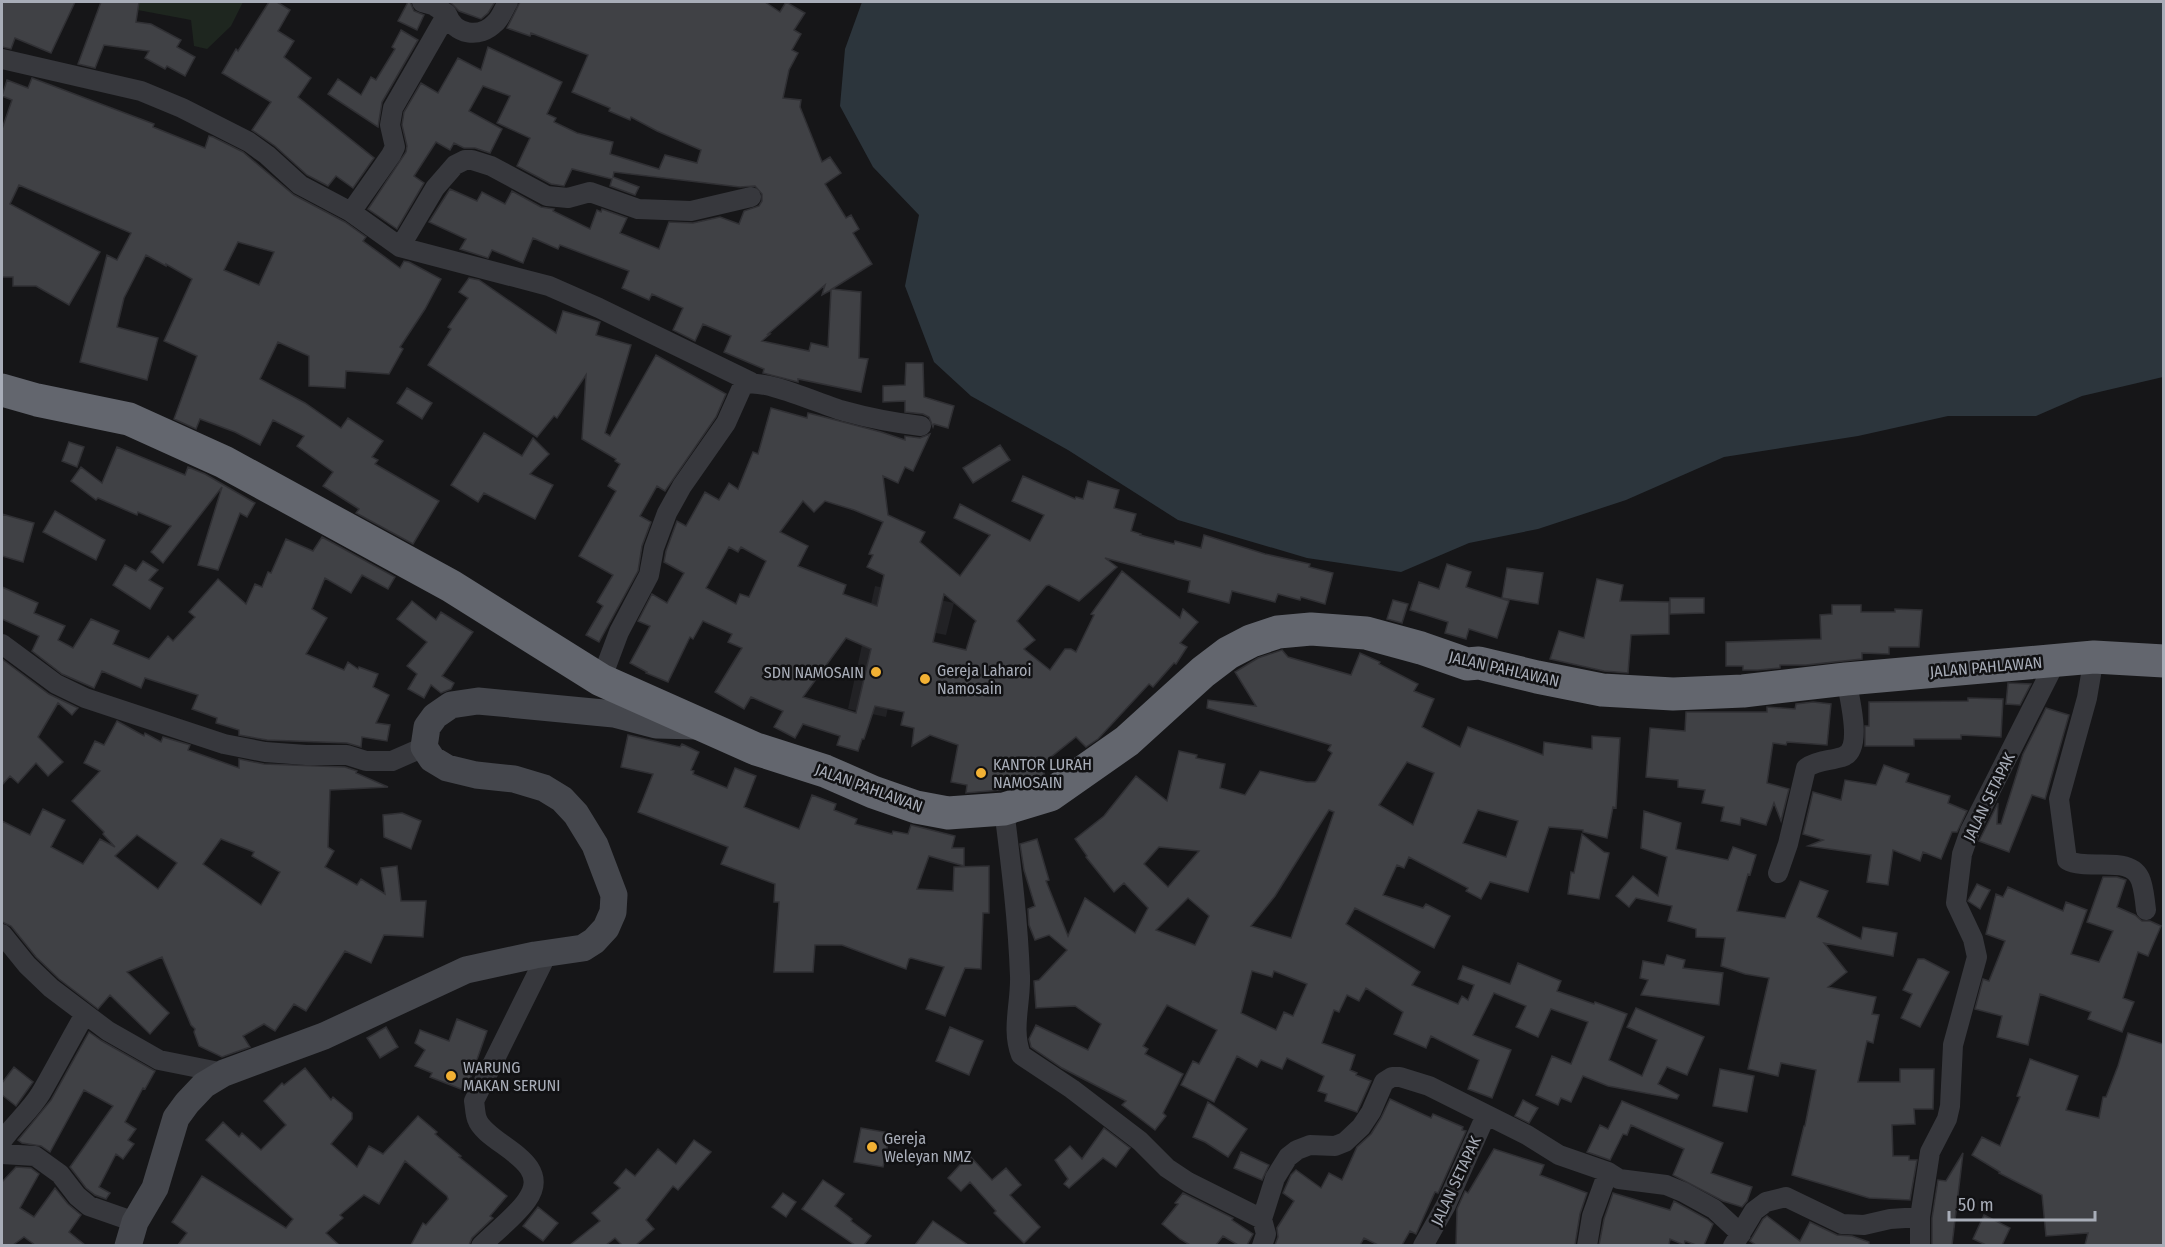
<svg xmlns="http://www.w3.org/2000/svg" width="2165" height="1247" viewBox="0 0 2165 1247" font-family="'Fira Sans Condensed',sans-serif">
<rect width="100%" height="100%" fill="#161618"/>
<path fill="#222225" d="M875,586L954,603L946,635L905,627L886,717L848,709Z"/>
<path fill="#1e261f" d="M128,2H243L231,26L207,49L194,46L191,20L127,8Z"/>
<path fill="#2c353c" d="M862,2H2163V377L2082,396L2036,416H1948L1858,436L1724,457L1626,500L1538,529L1469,543L1401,572L1307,558L1178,520L1068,450L971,396L934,362L905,286L919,215L873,167L840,106L845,49Z"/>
<path fill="#404145" stroke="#303034" stroke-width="1.5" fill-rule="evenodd" d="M2,2H75L51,53L15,38L11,49L2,47Z
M101,2H139L136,22L151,24L181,40L177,47L195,57L185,76L167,66L165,69L145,58L149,51L104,45L95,68L78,64Z
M269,2H277L290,10L278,31L294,41L284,57L311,78L298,97L374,158L353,188L336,176L328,186L307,175L275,146L252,130L271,102L222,73L236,49L238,51Z
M408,2H410L414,11L424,15L417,30L398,21Z
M450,2H495L488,13L481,19L459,11Z
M520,2H765L780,12L786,2L805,13L794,30L801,34L792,50L798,53L789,70L783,98L801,100L800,107L822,162L830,157L841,173L825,184L846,218L851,215L859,229L853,233L872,264L832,289L861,292L859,358L868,359L861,392L798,379V382L763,373L764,369L724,352L731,336L703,324L695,341L673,330L683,308L652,294L649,300L622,288L629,271L560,245L558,249L533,238L523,263L492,250L488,258L460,249L466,239L429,222L450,189L477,201L482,192L505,204L512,191L541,207L554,209L553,211L590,229L597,210L601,212L602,209L627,218L620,233L659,249L669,222L693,223L720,217L739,224L744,211L759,206L762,201V194L755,186L740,187L614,172L613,177L639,187L635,195L610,186L612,179L572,169L564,186L551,184L517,166L530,138L497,123L510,96L483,86L469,111L502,129L490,153L475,148H464L454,143L450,150L436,142L414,176L424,183L397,229L368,209L406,152L407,146L402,125L404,112L421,83L438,93L458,58L481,70L488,47L562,82L547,114L556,118L554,122L577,133L613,142L610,154L659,169L665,155L697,163L701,150L657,131L631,117L630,120L609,111L610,108L572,92L588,55L531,33L530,36L507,28ZM825,285L822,295L831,290L828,347L811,343L809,351L762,341L770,334H768Z
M401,30L418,40L382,102L378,127L328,94L338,79L361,95L371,77L376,80L395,49L392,47Z
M32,78L154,124L153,127L205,148L209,136L213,137L243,152L294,195L345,222L366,237L363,241L400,268L404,261L409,262L441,279L425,309L400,347L403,349L389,374L346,371L345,388L309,386V356L278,342L260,379L305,403L341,428L348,418L383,441L372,457L378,460L375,464L439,501L413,544L356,513L359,509L323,486L333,472L297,446L304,436L273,420L260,445L235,432L200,419L196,429L174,419L197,356L164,341L192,279L166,264V266L146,255L124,298L117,327L158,338L147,380L80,362L107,255L117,260L131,233L19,185L10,204L100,252L69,305L36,286H13V277H2V129L12,100L2,96L7,80L28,88ZM238,242L274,252L259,285L224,270Z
M469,278L479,280L556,333L563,311L600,322L596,335L631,345L605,433L610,436L656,355L726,394L716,417L665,491L657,486L640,516L651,522L642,546L638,571L599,642L586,635L603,606L597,602L613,575L579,556L616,491L608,486L620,464L615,461L616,459L582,439L586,375L557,418L554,416L537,437L428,365L451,329L448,327L468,298L459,292Z
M906,363H923L924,397L954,406L948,428L934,424L933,427L929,417L923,414L905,412V401L883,402V386L905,385Z
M407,388L432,403L422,419L397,403Z
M771,408L807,418L808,413L824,417L881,432L905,440V436L920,438L930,434L913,471L905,467L898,483L883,476L888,515L925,532L920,542L960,576L990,535L954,518L960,504L1030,541L1044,515L1012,501L1023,476L1075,499L1076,497L1083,499L1088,481L1119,490L1114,508L1136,514L1131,531L1141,534L1140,535L1174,544L1175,541L1201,548L1204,535L1265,554L1310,564L1309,567L1333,573L1325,604L1301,597L1300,600L1278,594L1275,602L1232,591L1229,603L1188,592L1190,581L1105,558L1117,567L1079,601L1049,585L1046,586L1017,621L1035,640L1024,649L1050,670L1065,649H1071L1076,652L1094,615L1091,614L1122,571L1180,618L1183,609L1198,622L1180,643L1187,647L1176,664L1174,663L1153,687L1149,684L1098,739L1086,747L1076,737L1041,765L1045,776L1001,790L966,793L967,785L951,782L958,745L930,735L912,746L914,728L901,725L904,712L875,706L864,739H862L858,751L837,745L840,736L803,724L795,738L774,727L783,711L751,697L744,709L715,692L742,648L728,642L732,634L703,621L693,639L690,637L668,682L646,673L647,672L630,663L650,626L638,621L652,594L667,603L684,573L664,562L666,551L677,521L686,526L705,492L719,500L729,483L738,489L753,452L758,454ZM803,501L814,512L825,501L854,510L883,522L869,554L873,555L867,567L884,575L877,606L843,594L846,585L798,566L808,546L780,532ZM729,547L738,552L741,547L766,561L749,597L740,594L736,604L706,588ZM944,594L976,621L974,624L966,650L933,642ZM846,638L871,649L856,713L803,697Z
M484,433L522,456L533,438L549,454L530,474L553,485L535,519L484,493L478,502L451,485Z
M69,442L84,447L77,467L62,461Z
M1000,445L1010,460L973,483L963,468Z
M117,447L185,475L188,467L205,474L255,503L247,517L240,513L218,570L198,565L222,487L163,563L151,552L171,526L138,512L137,515L98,498L96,500L71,481L81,467L102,483Z
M55,511L105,540L96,560L43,532Z
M2,514L34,523L23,562L2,556Z
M322,537L395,577L388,589L362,575L351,593L325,578L312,609L327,618L306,654L344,670L348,662L358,669L359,667L378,674L373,687L389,695L376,723L390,725L387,741L362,737L361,747L347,743L267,740L239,735V730L216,723L217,718L192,709L198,695L145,678L141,688L102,671L94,688L62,674L32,651L39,636L2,619V587L38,603L34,613L65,626L58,640L73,648L91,619L119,631L113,644L149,659L168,636L173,641L195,617L189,612L218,579L246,604L255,584L262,587L268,572L271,573L286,539L313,551Z
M143,561L158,570L149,580L163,588L150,609L113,585L125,565L136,571Z
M1447,564L1471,572L1466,587L1509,601L1497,638L1469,629L1466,639L1445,633L1448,622L1410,610L1419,582L1439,589Z
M1507,568L1543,573L1538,604L1502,598Z
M1597,579L1623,585L1620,601L1669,602V634L1631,635L1628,673L1604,671L1550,659L1559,631L1584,638Z
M1670,598H1704V613L1670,614Z
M1393,600L1408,604L1402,623L1387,619Z
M412,601L436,620L441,612L473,632L442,676L454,683L451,689L441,693L431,685L424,698L408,689L417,674L407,666L427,642L397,619Z
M1832,605H1861V612H1895V609L1922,610L1919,647H1889V654L1862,653V659L1806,665H1780V668L1758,670H1743V666H1726V642L1821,639L1820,615L1832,614Z
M1282,650L1288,657L1351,675L1360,653L1380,662L1379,664L1418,684L1414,691L1434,699L1422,727L1460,747L1468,727L1543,755L1544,742L1592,749V736L1620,738L1616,808L1613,807L1607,838L1583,832V830L1549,827L1528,892L1490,882L1481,899L1466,891L1468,888L1409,857L1404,868L1397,865L1383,895L1423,908L1426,904L1450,916L1434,948L1355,908L1346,924L1420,972L1412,985L1458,1004L1462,996L1468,1000L1474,985L1458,979L1463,966L1510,984L1518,963L1561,981L1557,991L1594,1004L1595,1002L1627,1014L1609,1060L1642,1076L1657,1040L1627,1027L1636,1008L1704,1037L1687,1075L1667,1067L1658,1084L1679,1095L1677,1099L1608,1086L1583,1076L1571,1102L1561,1098L1558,1105L1536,1095L1552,1056L1571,1064L1588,1022L1551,1009L1538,1037L1516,1027L1526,1006L1494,993L1473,1035L1511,1050L1492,1098L1468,1089L1479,1060L1431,1036L1426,1048L1394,1034L1403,1012L1366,988L1359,1001L1347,995L1339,1012L1334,1010L1322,1043L1355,1055L1350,1070L1357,1073L1356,1075L1371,1081L1357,1112L1325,1101L1327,1094L1318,1091L1324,1076L1287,1058L1282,1069L1261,1060L1257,1067L1237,1056L1214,1102L1181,1085L1193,1061L1199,1064L1217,1030L1167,1005L1143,1046L1148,1049L1145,1054L1183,1074L1163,1113L1166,1116L1155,1130L1122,1105L1126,1101L1062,1068L1031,1047L1029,1039L1036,1025L1088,1050L1101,1024L1075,1006L1036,1008L1034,981L1039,980L1067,950L1049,935L1035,940L1029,925L1028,909L1035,906L1024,870L1020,844L1037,839L1049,880L1046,881L1068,936L1085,898L1135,933L1148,908L1124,883L1114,892L1086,857L1087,856L1075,839L1104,816L1136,776L1167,801L1179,751L1197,755L1196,758L1225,764L1220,788L1245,795L1260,771L1307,782H1315L1317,780L1332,753L1328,750L1331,745L1207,708L1208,700L1256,706L1235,672L1258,658ZM1407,762L1434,773L1413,825L1379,805ZM1329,810L1334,812L1291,938L1251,926L1275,896ZM1478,810L1518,821L1506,857L1463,843ZM1159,847L1199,851L1168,887L1144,864ZM1188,898L1209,916L1195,945L1156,930ZM1252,971L1272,977L1274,971L1307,984L1293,1016L1284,1012L1276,1030L1241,1013Z
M2,659L49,694L78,708L72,715L58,703L38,737L63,762L48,776L36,763L18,783L10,776L2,785Z
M2008,683L2031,684L2020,705L2006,704Z
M1968,698L2003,699L2001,737L1961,735V739H1914V746H1865V726H1869V702L1968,701Z
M1813,702L1831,704L1827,745L1787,742L1786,745L1773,743L1767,783L1789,789L1781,821L1774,803L1766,825L1741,818L1740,825L1721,821L1724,807L1702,803L1705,790L1678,787V780L1646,777L1650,728L1685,731L1686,712H1767V707L1795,709L1796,704Z
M2046,708L2069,715L2045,799L2032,795L2009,852L1979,841L1998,803L1997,824H2001L2023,754Z
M117,721L144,736L145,733L161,742L163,737L190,745L188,750L239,768V759L264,764L345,767L357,771L356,773L388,787L330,790L328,847L334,851L325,867L357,885L361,879L385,894L381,868L397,866L401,901H426L423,937L384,935L371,963L345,951L306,1011L294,1004L275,1031L264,1024L243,1036L250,1047L222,1057L199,1046L194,1032L195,1029L191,1025L162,957L127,972L169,1013L150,1034L110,995L98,1009L59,979L36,957L11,926L2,922V821L30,835L43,809L65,820L51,847L83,864L100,839L115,847L103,834L104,832L72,801L100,771L84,763L95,741L104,745ZM137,835L177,863L158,889L115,856ZM221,839L254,852L252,856L280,872L261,905L203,864Z
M628,735L680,747L682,744L699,752L691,770L694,771L693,774L727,788L735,768L756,776L744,807L799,829L812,795L836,804L834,810L857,819L855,824L892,834L893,831L908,834L911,825L955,836L952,848H964V866L929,856L917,889L953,891L954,867L989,866V913H983L981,969L965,968L945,1016L926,1009L944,967L911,958L909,959L906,969L842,945H815L813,972H774L779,902H774L775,884L721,864L728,847L638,812L653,774L621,767Z
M1884,765L1909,774L1906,782L1950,796L1948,803L1967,811L1957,832H1952L1941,859L1923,852L1920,861L1893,850L1888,885L1867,882L1871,855L1808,846L1823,840L1803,834L1813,792L1841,800L1845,780L1876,785Z
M1644,811L1681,823L1676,849L1728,860L1733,847L1756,855L1750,875L1748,874L1737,911L1785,918L1800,881L1828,891L1817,917L1861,939L1863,927L1897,933L1893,956L1824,943L1847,972L1828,987L1876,997L1872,1014L1879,1015L1873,1043L1867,1041L1858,1082H1900V1069H1934L1933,1109H1914L1915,1124L1892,1125L1893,1156H1909V1160H1917L1910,1200L1869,1198L1792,1175L1804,1126H1805L1816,1070L1781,1063L1778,1076L1748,1069L1769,978L1745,974L1721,966L1725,938L1696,937V929L1668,921L1672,906L1636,898L1629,907L1616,896L1633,876L1658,896L1667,857L1641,848Z
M402,813L421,821L411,849L384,837L383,815Z
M1582,834L1604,852L1609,853L1599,899L1568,894L1571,872L1574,873Z
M2103,877H2117L2126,880L2117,907L2135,915L2142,921H2150L2161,926L2148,956L2138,952L2123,998L2134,1002L2122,1032L2088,1019L2091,1012L2040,994L2028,1045L1997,1037L2002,1016L1975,1009L1983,979L1989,981L2005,941L1986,934L1996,894L2003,897L2008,887L2063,911L2066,902L2087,910L2071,954L2099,962L2113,931L2087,922Z
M1977,884L1990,890L1980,909L1968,901Z
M1667,955L1685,960L1683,968L1723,973L1719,1005L1641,995L1648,980L1640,978L1643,961L1664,965Z
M1918,959H1924L1949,972L1920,1027L1901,1018L1912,994L1903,990Z
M457,1019L487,1031L466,1091L430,1077L432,1073L415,1066L425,1050L415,1043L420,1030L449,1041Z
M386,1027L398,1047L380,1058L367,1038Z
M950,1027L983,1041L969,1075L936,1061Z
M89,1032L102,1041L155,1071L145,1089L143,1088L125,1122L136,1129L128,1140L134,1144L123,1159L116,1154L99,1187L110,1193L106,1199L95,1195L86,1188L70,1167L113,1106L84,1090L50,1152L41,1146L22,1143L18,1140L51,1100Z
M2128,1033L2163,1044V1245H2085L2088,1233L2046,1236L2042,1195L1999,1173L2000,1172L1972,1155L1982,1137L2000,1146L2020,1097L2017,1096L2030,1059L2078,1076L2066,1110L2099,1118L2103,1097H2106L2118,1066Z
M14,1067L33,1082L16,1106L2,1095V1083Z
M305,1068L331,1100L333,1097L352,1113V1119L331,1144L357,1167L369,1146L383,1154L418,1116L437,1132L435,1134L461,1156L459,1157L507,1196L490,1216L493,1218L472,1238L469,1245H411L423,1223L426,1225L448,1199L447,1196L405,1161L379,1204L364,1195L340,1215L343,1218L326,1233L339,1245H178L187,1233L172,1222L202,1176L286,1228L293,1219L206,1140L223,1122L239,1137L242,1133L261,1150L286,1125L264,1101L282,1083L284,1085Z
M1720,1069L1754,1076L1747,1112L1713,1106Z
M1390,1099L1431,1118L1433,1114L1463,1127L1462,1130L1466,1131L1438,1193L1435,1192L1416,1234L1410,1231L1402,1245H1378L1364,1238L1360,1245H1275L1278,1237L1277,1228L1294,1201L1283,1193L1291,1175L1296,1170L1321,1188L1329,1173L1342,1180L1357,1147L1371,1134L1381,1118Z
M1523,1100L1538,1108L1529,1123L1515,1116Z
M1622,1101L1723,1143L1711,1173L1752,1187L1747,1201L1742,1207L1723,1201L1673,1175L1684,1149L1631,1125L1627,1135L1623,1134L1610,1160L1587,1152L1600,1125L1608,1129Z
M1208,1102L1247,1129L1228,1157L1205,1142L1193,1137Z
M861,1128L890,1133L883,1167L854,1162Z
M1104,1128L1130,1148L1116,1167L1103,1158L1069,1188L1064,1184L1068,1179L1055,1160L1070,1146L1082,1159Z
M694,1140L711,1152L678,1190L673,1186L646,1220L654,1229L636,1245H622L615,1238L606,1245H570L600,1221L592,1213L620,1188L614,1183L626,1169L635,1176L658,1149L676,1164Z
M1494,1149L1544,1165L1540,1175L1587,1193L1580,1214L1575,1245H1456L1457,1209L1465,1191L1468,1193Z
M1241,1152L1269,1165L1262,1180L1234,1168Z
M1963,1153L1952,1245H1932V1218L1938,1180L1946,1181Z
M969,1155L992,1180L1006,1168L1021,1185L1010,1195L1040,1227L1024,1243L994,1213L996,1211L970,1182L961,1191L948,1178Z
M16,1167L31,1168L39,1174L20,1208L34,1217L55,1188L68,1204L81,1215L69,1232L85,1245H35L24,1237L13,1245H2V1182Z
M823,1180L844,1194L835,1206L852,1219L851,1221L871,1236L864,1245H855L802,1209Z
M783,1193L796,1202L786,1217L772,1207Z
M1183,1193L1233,1218L1232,1220L1253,1234L1247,1245H1238L1223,1236L1216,1245H1190L1180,1239L1162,1224L1178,1204L1175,1203Z
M1613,1193L1670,1210L1674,1201L1707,1219L1713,1224L1704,1245H1696L1685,1241L1684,1245L1670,1239L1669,1245H1599L1604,1219Z
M538,1207L558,1223L543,1241L523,1226Z
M1984,1215L2010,1228L2002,1245H1986L1973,1239Z
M1767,1216L1800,1241L1810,1222L1837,1235L1852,1236L1869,1242V1245H1756L1750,1241L1763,1219Z
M933,1221L968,1245H915Z"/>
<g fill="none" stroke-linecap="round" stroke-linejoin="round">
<path stroke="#37383d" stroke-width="20" d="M447,14C454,35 480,39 495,23C501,18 504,8 508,2
M2,59L141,91L182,108L249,142L267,155L300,185L351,212L400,247L549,286L599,308L751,382
M351,212L391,155L395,147L390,125L393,108L447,14L433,5L422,2
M400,247L435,188L455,165L465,160H472L491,166L547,196L568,198L590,192L638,209L691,211L751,197
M2,644L56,684L85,698L224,744L265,752L306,755H347L366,761H392L424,747
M2094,657L2087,698L2059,799L2067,860C2088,872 2132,853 2141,881C2144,890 2145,900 2146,910
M601,680L619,632L649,575L654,548L667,513L682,486L726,423L743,385C763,377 821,405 844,411C869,418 896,423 921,426
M1004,809C1011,865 1018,920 1020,976C1021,1003 1011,1029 1021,1055L1072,1089L1140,1141L1167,1168L1188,1182L1262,1219L1266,1234L1262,1246
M1778,873L1788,844L1806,768C1818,760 1829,761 1842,757C1864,751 1849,696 1846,679
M2,934L27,965L51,988L108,1031L159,1060L224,1073
M2,1141C14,1124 30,1111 41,1093C56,1067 70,1040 85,1014
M2,1154L35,1156L60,1174L77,1196L89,1206L135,1222
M1262,1219L1275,1178L1288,1157L1297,1150L1310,1145L1335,1146L1345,1142L1361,1127L1371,1112L1384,1082L1392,1077H1400L1429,1086L1527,1135L1559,1155L1608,1172L1619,1179L1666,1185L1683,1192L1714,1209L1741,1234
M481,1246C495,1232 517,1215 527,1200C555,1160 486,1145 477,1119C475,1114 475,1106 474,1101L547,954
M1423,1246L1446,1205L1486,1115
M1587,1246L1592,1216L1608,1172
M1733,1246L1754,1211L1766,1202L1786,1197L1842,1224L1864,1225L1890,1219L1920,1217
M1920,1246V1217L1930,1152L1947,1119L1950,1106L1953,1045L1977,957L1973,939L1956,903L1962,854L1970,831L2056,661"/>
<path stroke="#45474d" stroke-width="27" d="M128,1246L135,1222L155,1188L176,1118L187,1103L204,1085L224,1073L324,1036L466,970L535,955L583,948L594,941L606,928L613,912L614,895L595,845L576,814L562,799L544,788L514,779L476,775L447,768L432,759L424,747L427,727L435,716L451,705L478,701L614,714L656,725L698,726"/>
<path stroke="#63666e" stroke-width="33" d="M2,390L37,400L129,419L224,462L451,586L601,680L756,749L825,771L873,792L916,807L948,813L1004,809L1050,795L1127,741L1203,672L1228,653L1251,641L1278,632L1311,629L1366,633L1421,648L1467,664L1479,663L1537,677L1602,690L1673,694L1743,691L1846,679L2094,657L2164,661"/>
</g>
<g fill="#f2b134" stroke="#111113" stroke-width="2">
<circle cx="876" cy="672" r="6"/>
<circle cx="925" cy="679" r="6"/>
<circle cx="981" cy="773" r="6"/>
<circle cx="451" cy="1076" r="6"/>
<circle cx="872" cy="1147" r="6"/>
</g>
<g text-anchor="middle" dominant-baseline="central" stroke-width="5" stroke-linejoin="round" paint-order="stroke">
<g font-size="16" fill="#a8adb8" stroke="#111113">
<text transform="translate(1986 667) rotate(-5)">JALAN PAHLAWAN</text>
<text transform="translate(1504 669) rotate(13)">JALAN PAHLAWAN</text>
<text transform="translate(869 788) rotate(20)">JALAN PAHLAWAN</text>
<text transform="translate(1989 797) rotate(-64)">JALAN SETAPAK</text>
<text transform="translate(1456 1181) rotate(-65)">JALAN SETAPAK</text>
</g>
<g font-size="16" fill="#a8adb8" stroke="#111113" text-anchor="start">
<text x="937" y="670">Gereja Laharoi<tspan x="937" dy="18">Namosain</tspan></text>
<text x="864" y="672" text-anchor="end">SDN NAMOSAIN</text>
<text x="993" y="764">KANTOR LURAH<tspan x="993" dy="18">NAMOSAIN</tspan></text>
<text x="463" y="1067">WARUNG<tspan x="463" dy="18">MAKAN SERUNI</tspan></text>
<text x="884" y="1138">Gereja<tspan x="884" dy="18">Weleyan NMZ</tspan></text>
</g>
</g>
<rect width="2165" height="1247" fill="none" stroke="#a8adb8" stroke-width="6"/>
<path d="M1949 1211v9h146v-9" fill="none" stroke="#a8adb8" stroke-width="3"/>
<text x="1958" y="1211" font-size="18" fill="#a8adb8" stroke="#111113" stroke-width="4.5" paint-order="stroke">50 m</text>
</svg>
